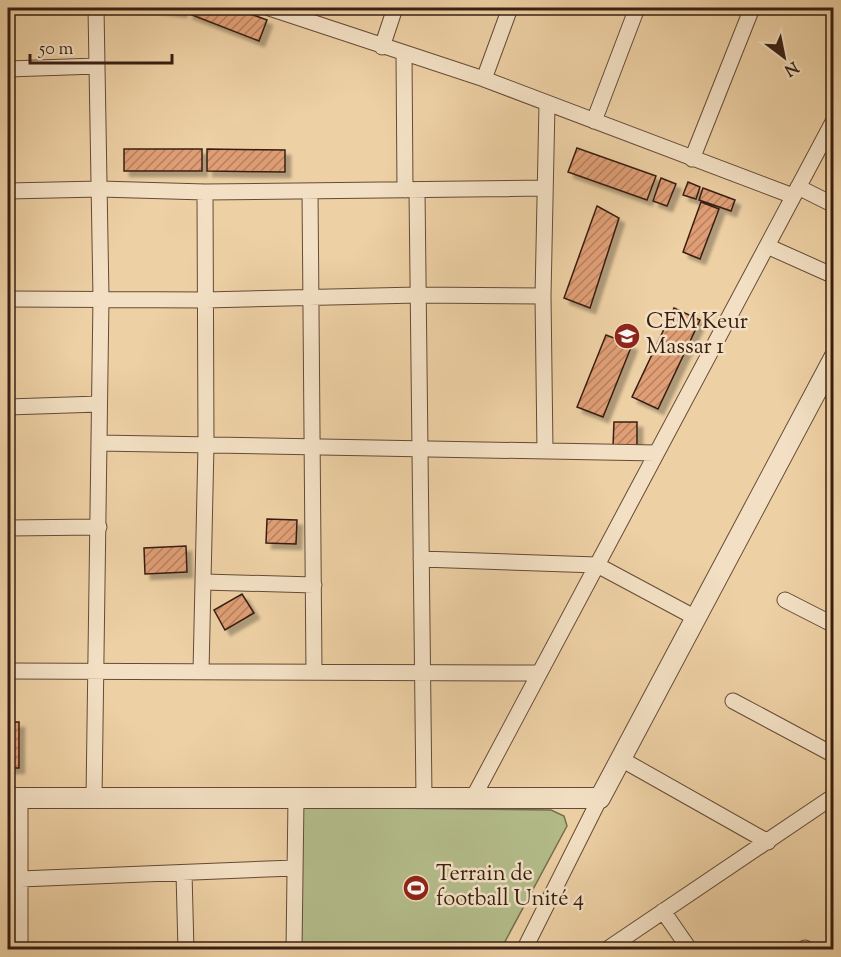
<svg xmlns="http://www.w3.org/2000/svg" width="841" height="957" viewBox="0 0 841 957" font-family="'Sorts Mill Goudy',serif">
<defs>
<pattern id="building-hatch" width="6" height="6" patternUnits="userSpaceOnUse" patternTransform="scale(1.5)"><rect width="6" height="6" fill="#df9e74"/><path d="M-1 1l2-2M0 6l6-6M5 7l2-2" fill="none" stroke="#b6805e"/></pattern>
<filter id="shadow"><feDropShadow dx="5.5" dy="5.5" stdDeviation="1.5" flood-color="#0004"/></filter>
</defs>
<rect width="100%" height="100%" fill="#edd0a4"/>
<filter id="stains"><feTurbulence type="fractalNoise" baseFrequency=".00333" numOctaves="4"/><feColorMatrix values="0 0 0 0 .2 0 0 0 0 .09 0 0 0 0 .02 0 0 0 .5 -.17"/></filter>
<radialGradient id="worn" r=".72"><stop offset=".6" stop-color="#630" stop-opacity="0"/><stop offset="1" stop-color="#630" stop-opacity=".3"/></radialGradient>
<path fill="#b3bc8a" stroke="#766e4e" stroke-width="1.5" d="M296,807L551,810L564,816L567,826L501,949H300Z"/>
<path fill="url(#building-hatch)" stroke="#381f12" stroke-width="1.5" filter="url(#shadow)" d="M153,8H182L181,12Z
M189,8H234L267,20L259,41L187,13Z
M577,148L656,176L647,200L568,172Z
M124,149H202V171H124Z
M207,149L285,150V172L207,171Z
M661,178L676,184L667,206L653,201Z
M688,182L700,187L696,199L683,195Z
M703,188L735,200L731,211L699,200Z
M701,202L719,209L700,259L683,252Z
M597,206L619,218L590,308L564,298Z
M674,308L700,320L658,409L632,397Z
M606,335L632,345L603,417L577,407Z
M614,422H637V446H613Z
M267,519L297,520L296,544L266,543Z
M186,546L187,572L145,574L144,548Z
M242,594L254,613L225,630L214,610Z
M8,722H19V768H8Z"/>
<g fill="none" stroke-linecap="round" stroke-linejoin="round">
<defs>
<path id="minor" d="M269,8L484,79L793,196
M382,47L395,8
M404,53L405,190
M8,69L97,66
M484,79L510,8
M594,121L637,8
M692,159L752,8
M798,187L834,205
M417,190L424,798
M8,191L100,189L205,192L545,188
M310,191L314,672
M767,246L834,276
M8,299L205,300L418,295L543,296
M8,407L99,404
M99,443L656,453
M545,450L543,296L547,104
M8,528L99,527
M421,559L597,565L696,618
M204,582L314,585
M785,600L834,625
M8,671L539,673
M201,672L206,445L205,192
M733,701L834,755
M621,759L768,842
M20,798V950
M94,798L101,298L96,8
M473,798L834,120
M184,873L186,950
M20,879L294,868
M663,911L690,950
M294,950L296,798
M524,950L600,798
M606,950L834,796
M803,950L805,948"/>
<path id="tertiary" d="M8,798H600L834,358"/>
</defs>
<use href="#minor" stroke="#654b36" stroke-width="17"/>
<use href="#tertiary" stroke="#654b36" stroke-width="22"/>
<use href="#minor" stroke="#f3e0c4" stroke-width="15"/>
<use href="#tertiary" stroke="#f3e0c4" stroke-width="20"/>
</g>
<defs>
<symbol id="school-disc" viewBox="-11 -11 22 22"><circle r="9.5" fill="#8f2418" stroke="#f3e0c4"/><path d="M0-5L7-2L0 1L-7-2ZM-4 1L0 2.5L4 1V4Q0 6-4 4Z" fill="#fff"/></symbol>
<symbol id="stadium-disc" viewBox="-11 -11 22 22"><circle r="9.5" fill="#8f2418" stroke="#f3e0c4"/><path d="M0-5a6.5 5 0 1 0 0 10a6.5 5 0 1 0 0-10ZM-3.5-1.8h7v3.6h-7Z" fill="#fff"/></symbol>
</defs>
<g fill-rule="evenodd">
<use href="#school-disc" x="612" y="321" width="30" height="30"/>
<use href="#stadium-disc" x="401" y="873" width="30" height="30"/>
</g>
<g text-anchor="middle" dominant-baseline="central" stroke-width="5" stroke-linejoin="round" paint-order="stroke">
<g font-size="22" fill="#381f12" stroke="#f3e0c4" text-anchor="start">
<text x="646" y="323">CEM Keur<tspan x="646" dy="25">Massar 1</tspan></text>
<text x="436" y="875">Terrain de<tspan x="436" dy="25">football Unité 4</tspan></text>
</g>
</g>
<rect width="841" height="957" fill="none" stroke="#edd0a4" stroke-width="30"/>
<rect x="9" y="9" width="823" height="939" fill="none" stroke="#381f12" stroke-width="3"/>
<rect x="15" y="15" width="811" height="927" fill="none" stroke="#381f12" stroke-width="1.5"/>
<g transform="translate(784 57) rotate(148)" stroke="#f3e0c4" stroke-width="4.5" paint-order="stroke">
<path d="M0-4.5L10 22L0 15L-10 22Z" fill="#381f12"/>
<text y="-9" font-size="16" font-weight="bold" text-anchor="middle" fill="#381f12">N</text>
</g>
<path d="M30 54v9h142v-9" fill="none" stroke="#381f12" stroke-width="3"/>
<text x="39" y="54" font-size="18" fill="#381f12" stroke="#f3e0c4" stroke-width="4.5" paint-order="stroke">50 m</text>
<rect width="100%" height="100%" filter="url(#stains)"/>
<rect width="100%" height="100%" fill="url(#worn)"/>
</svg>
